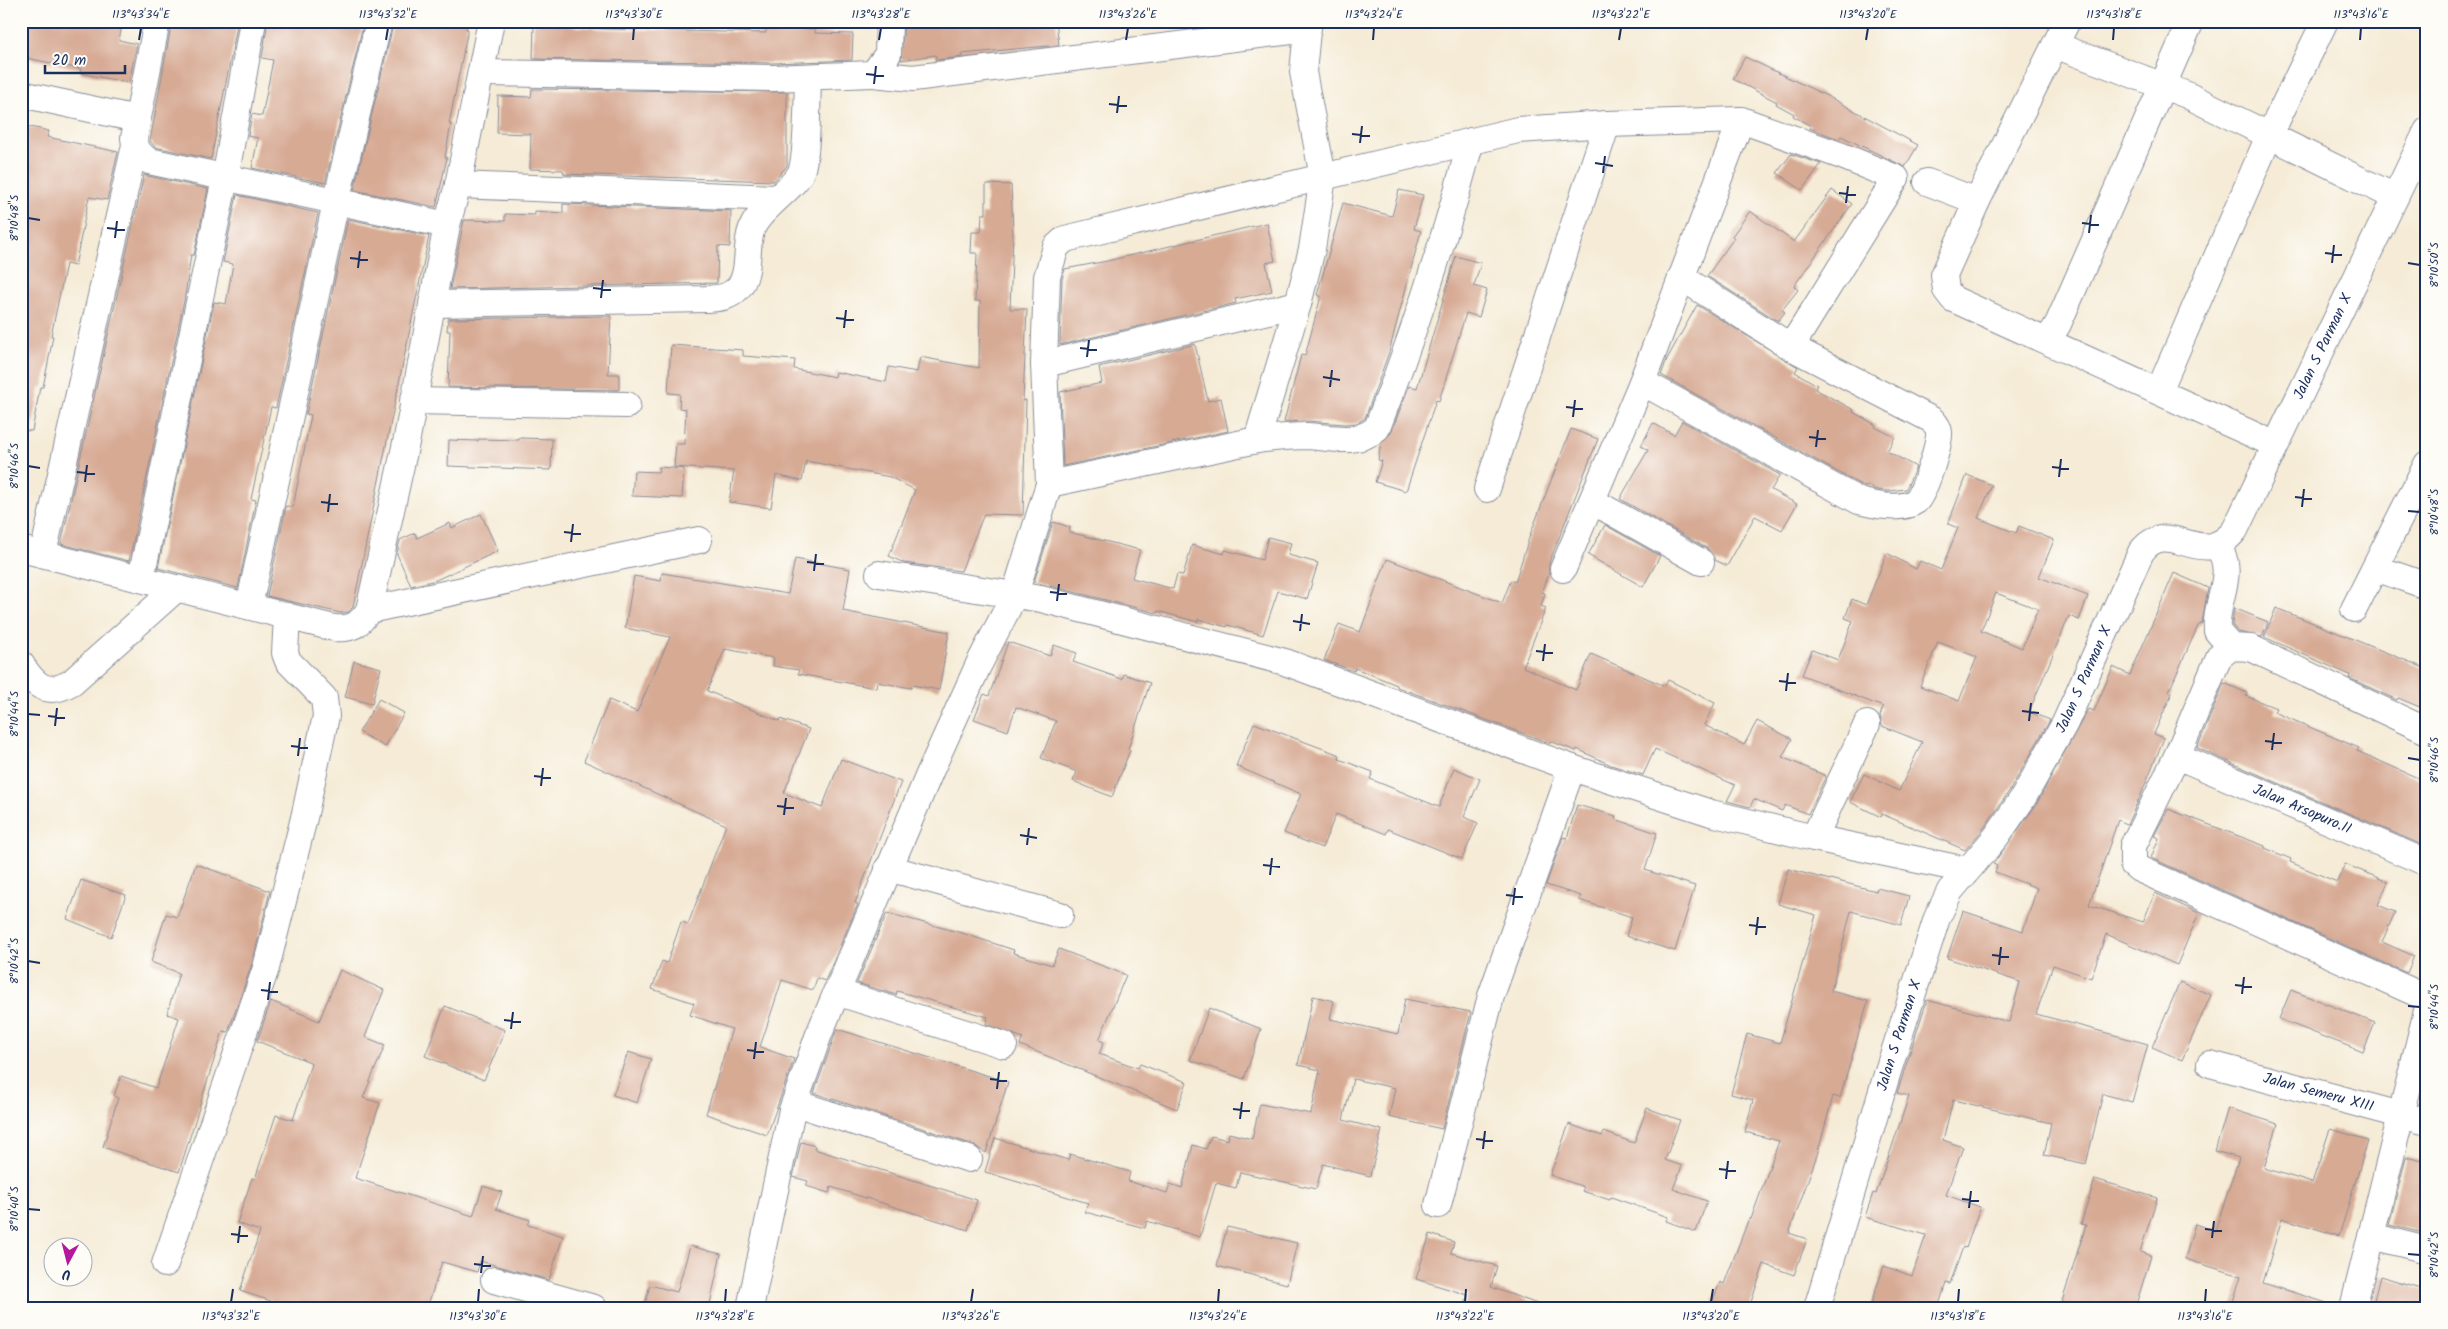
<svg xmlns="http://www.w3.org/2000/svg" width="2448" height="1329" viewBox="0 0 2448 1329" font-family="Kalam,sans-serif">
<rect width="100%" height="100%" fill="#fdfcf7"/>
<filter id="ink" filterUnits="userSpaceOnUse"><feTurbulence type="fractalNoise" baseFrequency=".02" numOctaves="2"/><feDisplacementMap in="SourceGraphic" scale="10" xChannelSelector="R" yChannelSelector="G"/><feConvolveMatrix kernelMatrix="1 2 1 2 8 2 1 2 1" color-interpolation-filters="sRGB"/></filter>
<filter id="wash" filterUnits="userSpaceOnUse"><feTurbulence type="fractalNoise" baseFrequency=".0096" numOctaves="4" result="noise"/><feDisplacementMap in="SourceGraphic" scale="20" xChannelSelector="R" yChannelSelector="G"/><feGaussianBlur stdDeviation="1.12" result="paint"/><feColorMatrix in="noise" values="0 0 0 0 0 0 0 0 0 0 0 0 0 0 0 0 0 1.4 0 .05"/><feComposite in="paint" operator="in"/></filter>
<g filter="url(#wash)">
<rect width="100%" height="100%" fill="#f5ebd6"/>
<g id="blocks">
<path fill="#d7aa94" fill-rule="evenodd" d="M21,21H123L119,40L137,44L129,83L80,73L81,69L21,57Z
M172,21H238L211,159L155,147L150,141Z
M268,21H364L325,183L252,168L258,138L248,136L252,114L262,116L273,60L262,58Z
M394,21H468L466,29H468L449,124H451L445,157L447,158L436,207L354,190Z
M904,21H1056L1059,45L961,54L962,57L936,60V55L901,60Z
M534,23L569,24L568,26L603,29L766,33V27L815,29V33L853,34L852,60L773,63L533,59Z
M1745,57L1829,97L1918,145L1905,167L1841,136L1839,139L1809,128L1811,126L1793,116L1794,114L1776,104L1777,102L1733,79Z
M532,89L787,92V166L774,181L564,174L563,170L530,169L531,134L497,133L498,96L531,97Z
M21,125L49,131L47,137L118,152L107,200L89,197L75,266L66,264L51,336H53L48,363L43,387H40L32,431L21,430Z
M1791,154L1821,164L1802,190L1777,173Z
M144,175L208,189L194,255H191L185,296L129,561L61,544Z
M986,184L1011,185L1013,233L1010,309H1027L1023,401L1026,400L1023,515L984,514L961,571L904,563L889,556L915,490L890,477L806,461L802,481L776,475L771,508L729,502L734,471L674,467L676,444H684L686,409L679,408L680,394L668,393L671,345L743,350V356L795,360L794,369L835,377L836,372L886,382L889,367L917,372L920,357L979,368L980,301H975L977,253H971L972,232H981L982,214H986Z
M1399,190L1423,195L1414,229L1421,231L1389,352L1365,418L1357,423L1344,424L1308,421L1284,422L1301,355L1305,356L1321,296L1317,295L1343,203L1392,216Z
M1832,190L1852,204L1794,286L1798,290L1782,310L1785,312L1778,321L1707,276L1734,238L1732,236L1750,211L1794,242Z
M237,195L318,213L276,408L271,407L251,499L256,500L238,588L158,568L214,302L226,304L233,264L223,262Z
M563,204L731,211L730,247L718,246L717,283L450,289L464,220L505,221V214L535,215V211L563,213Z
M348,219L429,236L353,607L348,612L340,613L267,596L286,506L293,507L311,415L306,414Z
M1267,223L1275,261L1266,263L1272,291L1235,299L1236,303L1060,345L1062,279L1065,269L1107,261Z
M1456,256L1481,263L1474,286L1487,290L1479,317L1466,313L1439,401L1436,400L1406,491L1375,482L1382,461L1378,460L1381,443L1391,433L1409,386L1417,388Z
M1697,305L1798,367L1795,372L1817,385L1815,389L1854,410L1853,412L1876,425L1875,427L1895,437L1887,451L1916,467L1906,489L1889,491L1877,490L1868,485L1865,487L1661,375L1667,359Z
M611,316L608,374H619V390L448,387L450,331H447L448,319Z
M1195,344L1208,401L1221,398L1228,431L1063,466L1060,392L1102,383L1099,367Z
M1682,421L1780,475L1771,490L1797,504L1782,530L1755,516L1727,566L1715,560L1708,549L1620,499L1648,450L1641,446L1653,423L1674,435Z
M1571,429L1598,439L1549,563V574L1542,592L1545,593L1541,606L1546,608L1523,667L1576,690L1591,654L1665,686L1668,680L1715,703L1704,725L1744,745L1757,721L1792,739L1782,757L1826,776L1808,814L1785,805L1782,811L1754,799L1750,807L1727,801L1735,785L1655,749L1643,775L1611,765L1577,749L1576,751L1550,741L1549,743L1397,687V685L1355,668L1354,671L1324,660L1339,624L1360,632L1387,559L1502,603L1511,580L1515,582L1530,535Z
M520,438L552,439L551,470L448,466L449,440L478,441V439L519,440Z
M659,467L684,469L682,498L632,496L634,471L659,472Z
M1967,475L1992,485L1978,518L2016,533L2019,526L2054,540L2039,577L2088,596L2079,620L2069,616L2029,712L2050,720L2010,790L1984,828L1965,850L1882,814L1881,817L1850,802L1864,774L1899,791L1922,742L1882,726L1880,716L1883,707L1802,675L1812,650L1838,660L1853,621L1845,618L1852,599L1866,605L1887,553L1916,569L1920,561L1941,570L1958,528L1948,524ZM1996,593L2038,609L2022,648L1981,631ZM1938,642L1977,657L1959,701L1920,686Z
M481,514L498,551L436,580L411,586L397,554L400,540L415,533L417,538L450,523L452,528Z
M1053,522L1070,527L1069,532L1140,550L1132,578L1173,589L1177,574L1183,575L1192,545L1224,554L1225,550L1262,560L1268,537L1291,543L1288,555L1318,563L1307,599L1278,591L1263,635L1228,625L1227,627L1198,619V622L1158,611L1157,613L1034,582Z
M1605,525L1660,556L1643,587L1588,555Z
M795,559L850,569L843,611L949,632L939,690L912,685L911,688L877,682L876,688L798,674L799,670L773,666L774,658L725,649L707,691L779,721L780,719L809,729L784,793L822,808L841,759L901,782L855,903L858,904L825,981L817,978L813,990L782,980L760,1047L794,1059L767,1135L706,1114L732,1029L690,1015L694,1003L652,989L662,961L667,963L681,922L688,924L726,825L584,761L609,700L637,712L670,637L625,628L634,576L661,581L662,573L788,594Z
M2174,573L2208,588L2202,623L2198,626L2169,691L2172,693L2154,734L2164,738L2140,797L2127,824L2118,820L2089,905L2143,922L2155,893L2199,913L2177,965L2106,934L2091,978L2053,965L2036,1014L2148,1044L2132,1102L2103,1094L2086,1164L2044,1155L2051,1123L1953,1100L1943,1140L1963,1147L1946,1195L1980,1207L1966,1248L1963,1247L1950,1284L1946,1283L1938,1308H1886L1871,1303L1884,1266L1912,1276L1926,1235L1865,1217L1873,1193L1876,1194L1909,1096L1897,1093L1927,1000L2009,1022L2020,982L1947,958L1963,911L2023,931L2037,888L1995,872L1997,866L1993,864L2036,805L2088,709L2094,711L2113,667L2130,675Z
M2234,608L2268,622L2262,637L2238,632L2232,625Z
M2276,608L2427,669V710L2398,698L2397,700L2349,678L2350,675L2264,637Z
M1008,642L1050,656L1054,645L1077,653L1073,662L1122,679L1124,674L1150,683L1128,749L1130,750L1112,797L1073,781L1077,772L1041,758L1056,721L1016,707L1008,731L974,719L984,694L989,696Z
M354,661L381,668L372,704L345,697Z
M2224,683L2247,693L2246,696L2276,708L2274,712L2359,748L2357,751L2427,782V847L2197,748Z
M379,699L404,713L385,747L359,732Z
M1254,723L1340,755L1339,759L1373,772L1370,779L1439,807L1454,768L1480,779L1464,817L1478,823L1462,859L1388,829L1386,834L1336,814L1322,848L1284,833L1301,794L1236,766Z
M1577,805L1616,816L1615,819L1657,833L1645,870L1695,886L1675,951L1626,936L1632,917L1579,900L1581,896L1546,885L1563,837L1567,838Z
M2168,809L2265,846V848L2291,859L2290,862L2337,882L2345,864L2388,882L2378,905L2395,912L2382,942L2414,956L2407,973L2151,858L2159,838L2154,836Z
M196,864L270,891L252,964L228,1032L223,1031L179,1172L103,1147L118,1098L114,1096L121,1076L156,1088L179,1018L167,1014L179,973L151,962L166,914L177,917Z
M1788,869L1830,880V879L1876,891L1877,888L1909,896L1901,925L1851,911L1831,991L1868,1001L1840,1098L1833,1096L1817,1155L1789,1233L1807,1239L1794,1275L1764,1264L1749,1308H1710L1720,1282L1724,1284L1749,1218L1751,1219L1779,1141L1745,1132L1753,1100L1731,1094L1747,1034L1780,1043L1816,915L1778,904Z
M81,880L126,895L111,937L67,919Z
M887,913L962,933L1014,950L1013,953L1052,965L1059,949L1126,975L1099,1040L1104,1042L1099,1054L1138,1068L1140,1064L1187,1082L1177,1109L1020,1045L1023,1038L986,1024L988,1017L897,991L896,995L857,983Z
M340,970L384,990L365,1037L385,1045L363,1098L380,1103L355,1178L473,1216L483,1186L502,1192L496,1209L530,1220L528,1225L563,1236L549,1280L480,1261L477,1272L442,1262L427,1308H268L271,1301L240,1291L260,1231L237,1223L252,1178L255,1179L276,1115L293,1120L311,1064L310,1062L257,1041L271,1001L319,1021Z
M2180,982L2211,995L2182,1060L2152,1047Z
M2291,990L2375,1023L2363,1052L2279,1019Z
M1313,996L1334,1001L1330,1019L1398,1034L1405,999L1471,1012L1442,1129L1389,1117L1395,1088L1353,1079L1343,1120L1382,1130L1370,1176L1323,1164L1316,1189L1240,1172L1236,1188L1216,1183L1200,1237L1147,1221L1145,1228L1085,1212L1088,1203L985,1172L995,1138L1068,1160L1070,1154L1130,1172L1128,1181L1167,1193L1170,1184L1182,1188L1193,1145L1206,1149L1211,1136L1228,1140L1229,1133L1252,1139L1260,1104L1311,1114L1320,1070L1298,1065Z
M445,1006L505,1030L484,1080L425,1056Z
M1209,1008L1261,1029L1244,1079L1190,1060Z
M837,1029L1008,1082L986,1153L974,1145L814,1093Z
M628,1052L651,1059L637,1103L613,1095Z
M1647,1108L1680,1120L1665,1160L1682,1166L1673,1189L1707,1201L1696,1232L1666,1221L1668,1217L1611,1197L1610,1200L1582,1191L1584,1187L1550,1175L1569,1124L1602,1136L1604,1132L1634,1143Z
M2228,1108L2278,1124L2264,1168L2312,1183L2330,1129L2368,1140L2339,1236L2282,1218L2263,1283L2327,1303V1308H2231L2241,1276L2185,1259L2195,1224L2215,1231L2239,1158L2215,1151Z
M801,1142L815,1146L814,1149L977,1200L968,1230L831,1187L829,1193L806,1186L808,1181L793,1177Z
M2406,1157L2427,1162V1234L2389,1225Z
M2095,1179L2157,1198L2140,1252L2151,1256L2135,1308H2060L2086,1225L2081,1224Z
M1227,1227L1297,1243L1287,1284L1217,1266Z
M1430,1234L1454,1242L1451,1253L1497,1266L1491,1287L1540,1305L1539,1308H1464L1468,1295L1416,1279Z
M690,1246L721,1254L709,1308H644L650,1285L677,1292Z
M2380,1276L2427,1290V1308H2372Z"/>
</g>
</g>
<g filter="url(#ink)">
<use href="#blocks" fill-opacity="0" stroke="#888d9a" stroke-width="1"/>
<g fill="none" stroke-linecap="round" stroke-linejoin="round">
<defs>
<g id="minor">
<path d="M157,21L134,138C135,149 140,155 149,161L447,225"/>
<path d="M2067,21L1977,201L1944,275L1946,290L1953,299L2274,444"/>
<path d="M2057,46L2187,95L2395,197"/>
<path d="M481,73L773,78L873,74L888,54L889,21"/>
<path d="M873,74L913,78L1308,29"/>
<path d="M21,94L137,119"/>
<path d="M1927,182L1977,201"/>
<path d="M458,185L777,198"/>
<path d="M432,304L707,299C719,298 729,298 738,288C752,273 744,244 753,226C762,207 794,188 801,172C808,153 807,100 808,77"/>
<path d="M2048,340L2058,324L2191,21"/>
<path d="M1044,364L1298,304"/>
<path d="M1642,382L1859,501C1874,505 1902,511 1916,501C1924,495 1940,443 1939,433C1939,427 1935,423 1932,420L1791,347L1681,277"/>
<path d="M2159,391L2269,136L2325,21"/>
<path d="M413,401L627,405"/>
<path d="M1257,440L1298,304L1312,249L1323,177L1303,72L1308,21"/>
<path d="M1049,484L1257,440C1274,438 1290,436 1307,436C1331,437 1357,446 1377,428C1414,334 1445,238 1471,141"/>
<path d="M1487,489L1607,124"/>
<path d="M1592,501L1701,562"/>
<path d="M2217,546C2238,572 2214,601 2217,631L2231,647"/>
<path d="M21,549L334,628C352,630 360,624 369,610L407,438L447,225L458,185L491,21"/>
<path d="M43,554L135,145"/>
<path d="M2375,568L2427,586"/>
<path d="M1563,569L1642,382L1741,120"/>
<path d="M879,574L1041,599L1285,662L1572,768L1711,813L1814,838L1966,870"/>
<path d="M141,578L225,179L253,21"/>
<path d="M249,606L336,202L379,21"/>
<path d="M2354,609L2427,464"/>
<path d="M369,610L699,540"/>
<path d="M21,664C35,686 47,697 72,682L177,588"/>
<path d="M2427,731L2251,648L2231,647L2219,657L2177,756L2133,846V864L2139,869L2427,998"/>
<path id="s1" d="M2177,756L2427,863"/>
<path d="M1814,838L1867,724"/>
<path d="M888,868L1060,915"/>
<path d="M836,992L1004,1045"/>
<path id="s2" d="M2210,1064L2427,1122"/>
<path d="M795,1103L969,1159"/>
<path d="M1438,1205L1491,996L1572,768"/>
<path d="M2371,1236L2427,1250"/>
<path d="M165,1264L266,968L304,818L326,716L324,698L288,661L285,653L287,616"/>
<path d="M494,1280L594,1308"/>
<path d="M750,1308L792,1110L819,1034L930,772L978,666L1015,594L1049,484L1044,364L1047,277L1056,247L1065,239L1518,130L1607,124L1741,120L1842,156L1896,178L1791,347"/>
<path id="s3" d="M1817,1308L1888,1071L1937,918L1950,891L1996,837L2023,798L2065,723L2141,552C2170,514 2201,573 2235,530L2427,131"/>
<path d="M2353,1308L2427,1011"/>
</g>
</defs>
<use href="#minor" stroke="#888d9a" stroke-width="28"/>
<use href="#minor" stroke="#fff" stroke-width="26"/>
</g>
</g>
<path fill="none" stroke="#1b2f5e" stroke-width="2" d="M139,40L141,28M386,40L388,28M633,40L634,28M879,40L881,28M1126,40L1128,28M1373,40L1374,28M1619,40L1621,28M1866,40L1868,28M2113,40L2114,28M2360,40L2361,28M866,74L884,76M874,84L876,66M1109,104L1127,106M1117,113L1119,96M1352,134L1370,136M1360,143L1362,126M1595,163L1613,166M1603,173L1605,156M1839,193L1856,195M1846,203L1848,186M28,218L40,220M2082,223L2099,225M107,228L125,230M2089,233L2091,215M115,238L117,221M2325,253L2342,255M350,258L368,260M2332,263L2334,245M2408,263L2420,265M358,268L360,251M593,288L611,290M601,298L603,280M836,318L854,320M844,328L846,310M1080,348L1097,350M1087,357L1089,340M1323,377L1340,380M1330,387L1332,370M1566,407L1583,409M1573,417L1575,400M1809,437L1826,439M1816,447L1818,430M28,466L40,468M2052,467L2069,469M77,472L95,474M2059,477L2061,459M85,482L87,465M2295,497L2312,499M321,502L338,504M2302,507L2304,489M2408,511L2420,512M328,512L330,494M564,532L581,534M571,542L573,524M807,562L824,564M814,571L816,554M1050,592L1067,594M1057,601L1059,584M1293,621L1310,624M1300,631L1302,614M1536,651L1553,653M1543,661L1545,644M1779,681L1796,683M1786,691L1788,673M2022,711L2039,713M28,714L40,715M48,716L65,718M2029,721L2031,703M55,726L57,708M2265,741L2282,743M291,746L308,748M2272,750L2274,733M298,756L300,738M2408,758L2420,760M534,776L551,778M541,786L543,768M777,806L794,808M784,815L786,798M1020,835L1037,838M1027,845L1029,828M1263,865L1280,867M1270,875L1272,858M1506,895L1523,897M1513,905L1515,888M1749,925L1766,927M1756,935L1758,917M1992,955L2009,957M28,961L40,963M1999,965L2001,947M2235,985L2252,987M261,990L278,992M2242,994L2244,977M268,1000L270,982M2408,1006L2420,1007M504,1020L521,1022M511,1029L513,1012M747,1050L764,1052M754,1059L756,1042M990,1079L1007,1081M997,1089L999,1072M1233,1109L1250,1111M1240,1119L1242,1102M1476,1139L1493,1141M1483,1149L1485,1131M1719,1169L1736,1171M1726,1179L1728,1161M1962,1199L1979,1201M1969,1208L1971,1191M28,1209L40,1210M2205,1229L2222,1231M231,1234L248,1236M2212,1238L2214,1221M238,1243L240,1226M2408,1254L2420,1255M474,1264L491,1266M481,1273L483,1256M231,1302L233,1289M478,1302L479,1289M725,1302L726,1289M971,1302L973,1289M1218,1302L1219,1289M1465,1302L1466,1289M1711,1302L1713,1289M1958,1302L1959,1289M2205,1302L2206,1289"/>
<g text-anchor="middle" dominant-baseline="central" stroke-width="4" stroke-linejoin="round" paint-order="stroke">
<g font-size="15" fill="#1b2f5e" stroke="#fdfcf7">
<text stroke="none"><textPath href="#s3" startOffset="1138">Jalan S Parman X</textPath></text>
<text stroke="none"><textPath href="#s3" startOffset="690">Jalan S Parman X</textPath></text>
<text stroke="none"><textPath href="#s1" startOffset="136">Jalan Arsopuro.II</textPath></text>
<text stroke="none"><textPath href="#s3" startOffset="285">Jalan S Parman X</textPath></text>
<text stroke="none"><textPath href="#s2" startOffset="112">Jalan Semeru XIII</textPath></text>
</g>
</g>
<rect width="2448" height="1329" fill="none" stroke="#fdfcf7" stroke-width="55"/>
<g transform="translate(68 1262) rotate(187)"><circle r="24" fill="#fdfcf7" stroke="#a3aaba"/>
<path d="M0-4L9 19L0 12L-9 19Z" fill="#b5179e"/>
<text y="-8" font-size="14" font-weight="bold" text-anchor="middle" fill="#1b2f5e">U</text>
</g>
<path d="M45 65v8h80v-8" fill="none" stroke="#1b2f5e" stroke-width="2.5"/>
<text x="52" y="65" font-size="15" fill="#1b2f5e" stroke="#fdfcf7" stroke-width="4" paint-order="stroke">20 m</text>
<rect x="28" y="28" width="2392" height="1274" fill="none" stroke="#1b2f5e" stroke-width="2"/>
<g font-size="12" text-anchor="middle" fill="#1b2f5e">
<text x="141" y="18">113°43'34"E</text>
<text x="388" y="18">113°43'32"E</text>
<text x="634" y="18">113°43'30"E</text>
<text x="881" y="18">113°43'28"E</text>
<text x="1128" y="18">113°43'26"E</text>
<text x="1374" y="18">113°43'24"E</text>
<text x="1621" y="18">113°43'22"E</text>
<text x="1868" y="18">113°43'20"E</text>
<text x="2114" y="18">113°43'18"E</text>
<text x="2361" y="18">113°43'16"E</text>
<text transform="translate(14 218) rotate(-90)" y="4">8°10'48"S</text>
<text transform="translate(2434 265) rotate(-90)" y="4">8°10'50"S</text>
<text transform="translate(14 466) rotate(-90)" y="4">8°10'46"S</text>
<text transform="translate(2434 512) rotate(-90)" y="4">8°10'48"S</text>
<text transform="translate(14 714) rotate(-90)" y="4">8°10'44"S</text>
<text transform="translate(2434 760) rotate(-90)" y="4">8°10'46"S</text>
<text transform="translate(14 961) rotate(-90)" y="4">8°10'42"S</text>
<text transform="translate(2434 1007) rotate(-90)" y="4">8°10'44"S</text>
<text transform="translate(14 1209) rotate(-90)" y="4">8°10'40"S</text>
<text transform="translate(2434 1255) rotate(-90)" y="4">8°10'42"S</text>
<text x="231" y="1320">113°43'32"E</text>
<text x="478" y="1320">113°43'30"E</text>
<text x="725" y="1320">113°43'28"E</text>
<text x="971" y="1320">113°43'26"E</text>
<text x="1218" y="1320">113°43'24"E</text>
<text x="1465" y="1320">113°43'22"E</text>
<text x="1711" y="1320">113°43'20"E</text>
<text x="1958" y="1320">113°43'18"E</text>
<text x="2205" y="1320">113°43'16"E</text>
</g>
</svg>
